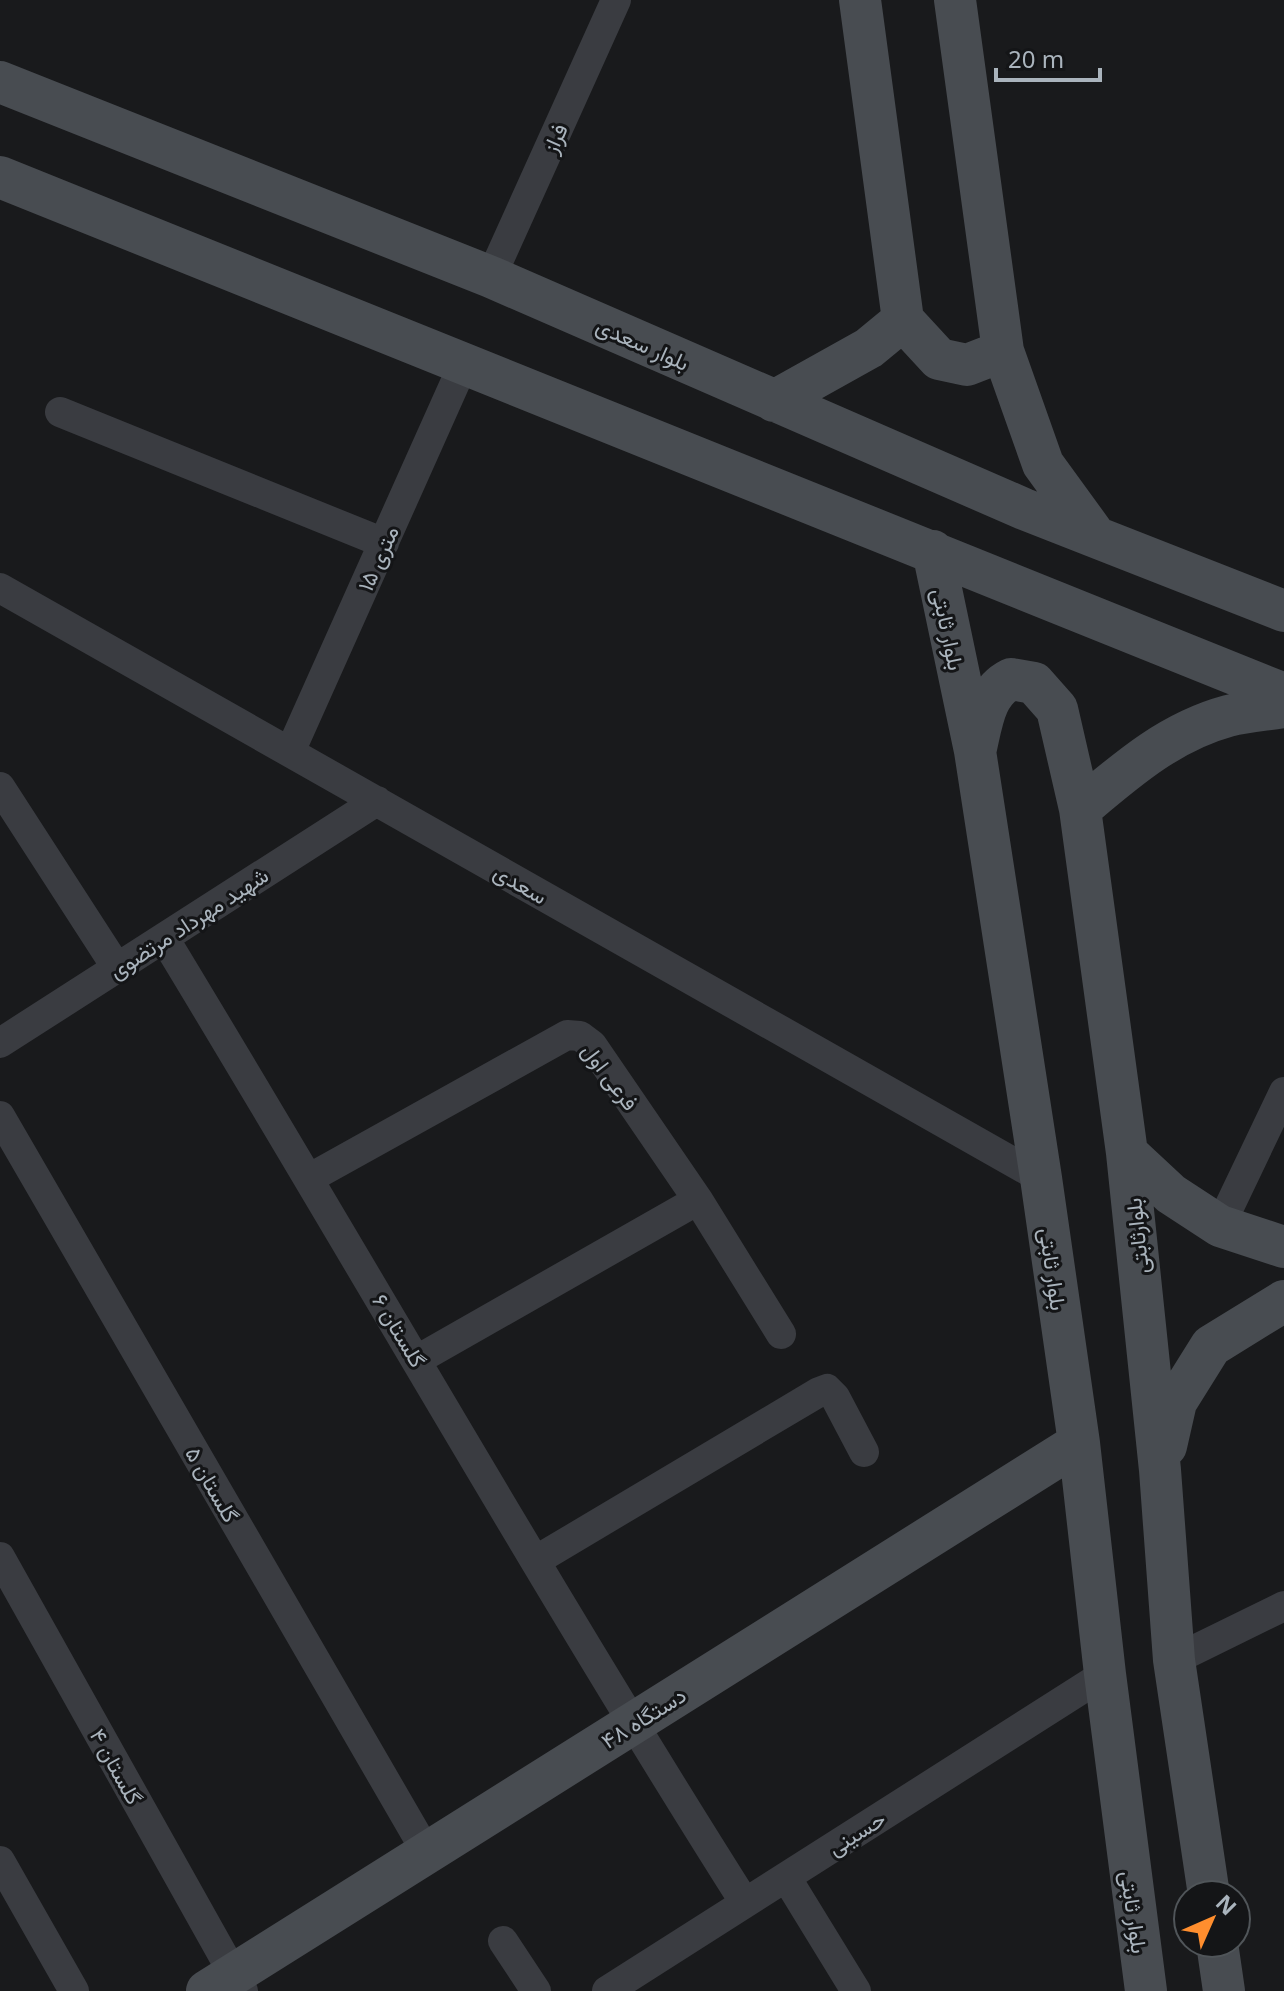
<svg xmlns="http://www.w3.org/2000/svg" width="1284" height="1991" viewBox="0 0 1284 1991" font-family="'Noto Sans',Vazirmatn,sans-serif">
<rect width="100%" height="100%" fill="#191a1c"/>
<g fill="none" stroke-linecap="round" stroke-linejoin="round">
<path stroke="#3a3c41" stroke-width="30" d="M491,277L616,0
M60,412L384,543
M0,588L1041,1178
M290,752L464,363
M0,787L117,968
M164,938C359,1259 544,1586 745,1903
M0,1043L377,801
M0,1116L427,1853
M310,1178L567,1035L580,1036L592,1045L698,1200L781,1334
M1220,1226L1284,1092
M417,1360L698,1200
M0,1557L243,1991
M535,1561L819,1392L827,1389L835,1397L864,1452
M1174,1660L1284,1606
M0,1861L74,1991
M786,1877L856,1991
M503,1941L536,1991
M607,1991L1105,1674"/>
<path stroke="#484c51" stroke-width="42" d="M955,0L1003,351L1043,464L1096,537
M0,82L491,277L1024,509L1284,611
M0,177L1284,694
M903,320L939,359L967,365L1003,351
M774,401L869,348L903,320L860,0
M933,551L975,751L1041,1178L1079,1443L1105,1674L1146,1991
M976,748C982,722 985,692 1011,679L1034,683L1057,709L1080,809
M1127,1153L1171,1194L1220,1226L1284,1247
M1166,1446L1176,1402L1211,1346L1284,1301
M1209,1895L1174,1660L1160,1470L1127,1153L1080,809C1125,771 1169,732 1228,716C1246,711 1266,710 1284,707
M1217,1943L1224,1991
M207,1991L1079,1443"/>
</g>
<g text-anchor="middle" dominant-baseline="central" stroke-width="6" stroke-linejoin="round" paint-order="stroke">
<g font-size="22" fill="#aab4bd" stroke="#141517">
<text transform="translate(554 138) rotate(-66)">فراز</text>
<text transform="translate(643 343) rotate(24)">بلوار سعدی</text>
<text transform="translate(377 558) rotate(-66)">۱۵ متری</text>
<text transform="translate(949 629) rotate(78)">بلوار ثابتی</text>
<text transform="translate(521 883) rotate(30)">سعدی</text>
<text transform="translate(188 922) rotate(-33)">شهید مهرداد مرتضوی</text>
<text transform="translate(611 1076) rotate(53)">فرعی اول</text>
<text transform="translate(1136 1236) rotate(-96)">بلوارثابتی</text>
<text transform="translate(1054 1269) rotate(82)">بلوار ثابتی</text>
<text transform="translate(400 1330) rotate(59)">گلستان ۶</text>
<text transform="translate(213 1484) rotate(60)">گلستان ۵</text>
<text transform="translate(643 1717) rotate(-32)">۴۸ دستگاه</text>
<text transform="translate(117 1766) rotate(61)">گلستان ۴</text>
<text transform="translate(856 1832) rotate(-32)">حسینی</text>
<text transform="translate(1135 1912) rotate(82)">بلوار ثابتی</text>
</g>
</g>
<g transform="translate(1212 1919) rotate(45)"><circle r="38" fill="#141517" stroke="#505559" stroke-width="2"/>
<path d="M0-6L14 30L0 20L-14 30Z" fill="#ff8e2e"/>
<text y="-12" font-size="22" font-weight="bold" text-anchor="middle" fill="#aab4bd">N</text>
</g>
<path d="M996 68v12h104v-12" fill="none" stroke="#aab4bd" stroke-width="4"/>
<text x="1008" y="68" font-size="24" fill="#aab4bd" stroke="#141517" stroke-width="6" paint-order="stroke">20 m</text>
</svg>
